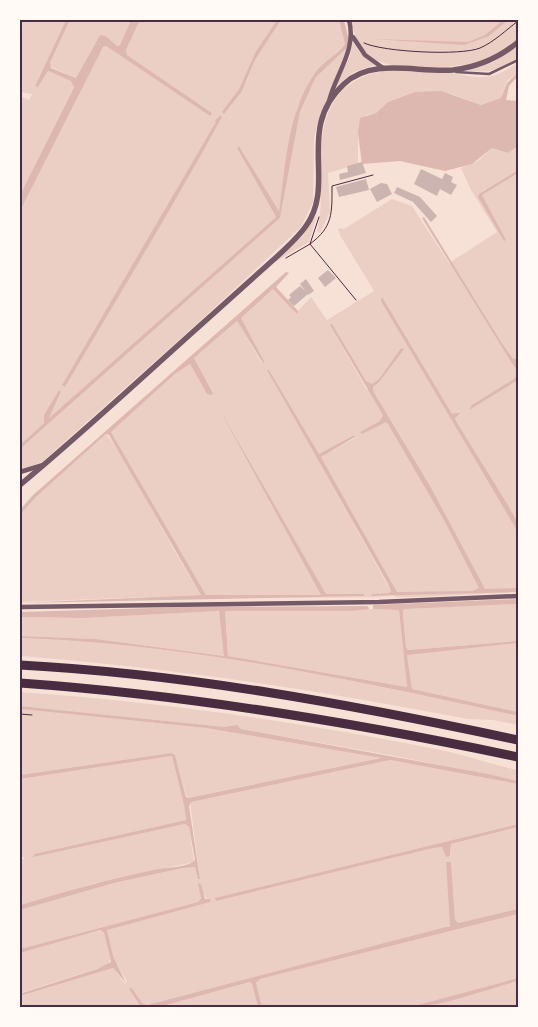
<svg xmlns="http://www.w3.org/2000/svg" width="538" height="1027" viewBox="0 0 538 1027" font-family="Roboto,sans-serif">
<rect width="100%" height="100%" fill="#f7e1d7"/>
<path fill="#ebcfc5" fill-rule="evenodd" d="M20,20H66L35,86L38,87L48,71L71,81L74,86L20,195V96L29,100L32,94L20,92Z
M70,20H131L120,45L117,46L106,36L100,35L76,78L49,66Z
M140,20H277L256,51L239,89L223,112L224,114L246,83L255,60L281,20H339L345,44L315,74L297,107L279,211L239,146L237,148L276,217L49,418L61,393L59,391L44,423L20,445V211L101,49L106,46L210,116L212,113L127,55L126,50ZM220,115L222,117L65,387L62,385L217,122L215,119Z
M351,20H518V38C508,46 498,54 486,59C462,69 386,74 367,54C357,45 354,33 351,20Z
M353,42L361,54L375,65L354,72L335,87L350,56Z
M518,45V57C502,69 486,74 466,70L492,63Z
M347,48L317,125L314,139L313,202L301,227L198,323L42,462L20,470V449L280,218L300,112L316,77Z
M518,63V72L507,81L501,98L481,105L451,94L415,92L388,102L376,113L366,115L358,133V164L328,173L330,212L320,233L317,231C327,192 313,148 329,111C350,64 402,67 445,72C460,74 475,79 491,76C501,74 509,68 518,63Z
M518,146V170L479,194L482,197V195L518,173V359L512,364L518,374V378L469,409L518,380V523L456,421L455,418L462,413L459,411L451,419L518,531V592L422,597L242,598L363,596L364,594L326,595L214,400L321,595H206L111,432L175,374L190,364L207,394L213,392L194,358L237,321L262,363H265L240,319L273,289L298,311L311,297L327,320L374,291L340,235L338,228L344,229L392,199L412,206L449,263L497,232L471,190L461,168L478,161L492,148L508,153ZM330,325H332L366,381L372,384L379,379L401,348L403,349L380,381L367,390ZM269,370L319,454L354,435L355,438L321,457L393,585L395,597L371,596L372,594L389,593L391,591L268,371Z
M317,214L309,242L275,262L304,234Z
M106,434L120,452L174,550L201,595L20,602V515L36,497Z
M518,604V641L408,650L406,647L403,615V610L406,609Z
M373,609L399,610L407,687L228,656L225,611Z
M215,611L219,612L225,656L96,639L20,636V617L83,618Z
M20,638C188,644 354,680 518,716V725L493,720L468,719C318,690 172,668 20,656Z
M518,643V712L412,689L407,654Z
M20,692C162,702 302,722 441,750C467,755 492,765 518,770V781L395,756L241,729L239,727H225L20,706Z
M20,709L206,728L381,758L187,798L175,755L171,753L20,775Z
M172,756L184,805L186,820L34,854L33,856L185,824L189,827L194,862L96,883L20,905V860L24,859L23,857H20V779Z
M390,760L518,784V824L216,898V900L431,848L441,847L451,855V844L518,827V909L458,923L455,919L451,862H446L451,924L445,928L147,1005L143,1004L131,987L129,989L139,1004L137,1007H20V996L113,968L125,984L127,981C120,970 102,941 108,928L209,902L203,893L198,902L20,949V910L114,883L183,868L195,867L198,879H200L190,802Z
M518,914V978L410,1007H262L256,983L260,979Z
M98,930L104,933L110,959L108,965L20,993V953Z
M518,981V1007H423Z
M250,982L252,984L258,1007H159Z"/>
<path fill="#dcb8b0" d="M66,20H70L50,63L51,68L76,78L100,35L106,36L117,46L120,45L131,20H140L126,50L127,55L212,113L210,116L106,46L103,47L20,211V195L74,87L71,81L48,71L38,87L35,86Z
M277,20H281L255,60L242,91L224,114L222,112L239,89L256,51Z
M339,20H344L349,41L347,48L316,77L300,112L280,218L20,449V445L44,423V415L59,390L61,392L49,418L276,217L237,148L239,146L279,211C286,165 287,113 315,73C323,62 337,55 345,44Z
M503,20H508L489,36L464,45L373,39L468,42L485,35Z
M518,72V76L509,86L506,100L518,101V146L508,153L492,148L472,164L445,171L400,161L362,164L358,133L360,118L376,113L388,102L415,92L441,91L481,105L501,98L507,83Z
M220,115L222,117C172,208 118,297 65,387L62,385L216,122L215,120Z
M518,170V173L482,195L506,240L504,241L478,197L479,194Z
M424,217L501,342L513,359L518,358V380L469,410L472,405L514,379L518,373L422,218Z
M286,272L289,273L276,287L298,311L297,314L273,289L241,318L265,363H263L237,321L194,358L213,393L211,395L207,394L190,364L175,374L111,432L206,595H321L214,400L326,594H364V596L20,603L201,595L109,435L106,434L36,497L20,515V510L32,496Z
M382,297L452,414L462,412L455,418L456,421L506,502L518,523V532L381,301Z
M332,324L366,381L372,384L379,379L401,348L404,349L380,381L373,387V391L430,486L485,589L518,588V592L371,596L372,594L389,593L391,591L387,582L267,370H269L319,454L354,435L355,437L321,457L397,592L473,591L479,588L444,520L388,424L386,422L362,434L360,432L380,421L383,415L330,325Z
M518,599V604L406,609L403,610V615L406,647L408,650L518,641V643L407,655L412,689L518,712V716C354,680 188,644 20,638V636L96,639L224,656L219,611L83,618L20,617V612L187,607L368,606L369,609L350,611H225L228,656L407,687L399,610L373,609V605Z
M20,706L225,727L237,725L241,729L488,774L518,781V784L390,760L191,802L189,806L200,879H198L195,867L183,868L114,883L20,910V905C64,892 109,879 154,870C165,867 188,868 195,860L189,827L185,824L33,857L34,854L186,820L184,805L172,756L20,779V775L171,753L175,755L186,797L188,798L381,758L206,728L20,709Z
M518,824V827L451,844L450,856L446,857L442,847L433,848L236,896L216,901L215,898Z
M446,862H451L455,919L458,923L518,909V914L260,979L256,983L262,1007H258L252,984L250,982L159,1007H137L139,1004L129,989L131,987L143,1004L147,1005L450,926Z
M198,883L201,884L205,899H210V902L107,930L113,956L126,983L113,968L20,996L22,993L97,969L111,962L104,933L100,930L20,953V949L198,902L201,898Z
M518,978V981C487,989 441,1007 410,1007Z"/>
<path fill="#ccb4b1" d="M362,162L366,173L340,180L339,174L348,172L347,166Z
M421,169L442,179L445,173L453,177L451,182L457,185L451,195L440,189L437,196L414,184Z
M366,179L369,190L339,197L336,187Z
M381,183L387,184L392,194L377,202L370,189Z
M397,187L420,197L437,216L431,222L413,202L394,193Z
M328,270L336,278L325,287L318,278Z
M306,279L314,291L308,295L300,284Z
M300,286L308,294L294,306L288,300L291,297L289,295Z"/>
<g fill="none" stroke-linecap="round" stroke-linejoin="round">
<path stroke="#4a2c40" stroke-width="1" d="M364,43C383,52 461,56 480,48C494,42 506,30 518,21
M286,258L310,244L319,217
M356,300L310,244C333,227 332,213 332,186L373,175
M20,714L32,715"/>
<path stroke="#755966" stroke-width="2.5" d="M456,72L489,74L518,60"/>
<path stroke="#755966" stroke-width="4.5" d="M353,37L365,55L383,68
M329,101C336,73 357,50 349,20
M20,472L43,465
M20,607L379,602L518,596"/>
<path stroke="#755966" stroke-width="5.5" d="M20,485C86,430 149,371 213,314C233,296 252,279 272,261C284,250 297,239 306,226C337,183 295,129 344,84C373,57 417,73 453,70C478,67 499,58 518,42"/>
<path stroke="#4a2c40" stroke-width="9" d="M20,665C188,674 354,705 518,740
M20,683C189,695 352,722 518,757"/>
</g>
<rect width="538" height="1027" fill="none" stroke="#fffaf5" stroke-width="42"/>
<rect x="21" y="21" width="496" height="985" fill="none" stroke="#4a2c40" stroke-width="2"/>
</svg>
